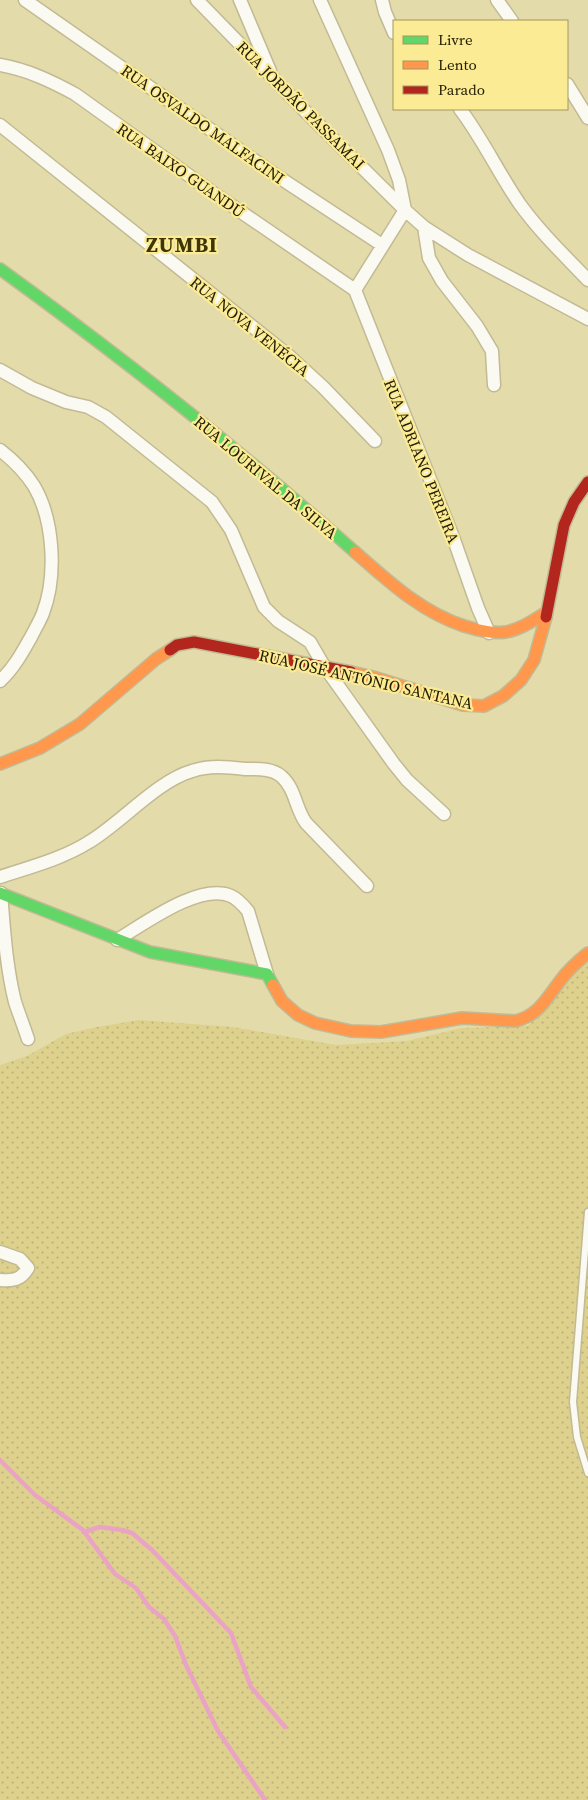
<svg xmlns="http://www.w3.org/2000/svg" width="588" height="1800" viewBox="0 0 588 1800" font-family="'Source Serif 4',serif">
<defs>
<pattern id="grass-dots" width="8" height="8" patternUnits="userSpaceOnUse" patternTransform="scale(1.25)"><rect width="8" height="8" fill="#ddd18d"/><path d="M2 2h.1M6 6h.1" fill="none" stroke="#bdb378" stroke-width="1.8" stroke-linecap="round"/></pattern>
</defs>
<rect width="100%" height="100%" fill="#e4dbab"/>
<path fill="url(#grass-dots)" d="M588,946V1800H0V1065L27,1056L66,1034L97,1027L139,1020L233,1027L336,1045L407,1041L462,1028L528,1026Z"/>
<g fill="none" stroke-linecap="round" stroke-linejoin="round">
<path stroke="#eaa3c5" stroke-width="4.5" d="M0,1460L35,1495L83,1530L115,1574L136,1588L149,1607L164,1619L175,1636L186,1665L218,1731L265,1800
M84,1532L100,1527L122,1530L132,1533L152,1550L231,1633L251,1687L285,1727"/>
<defs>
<path id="lane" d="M588,1212L573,1402L577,1437L588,1473"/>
<path id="street" d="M25,0L274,174L382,245
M197,0L308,114L405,210L424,227L429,258L442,281L477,326L492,351L494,385
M240,0L270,71
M320,0L388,150L399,180L405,210
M382,0L385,12L394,33
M497,0L512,21
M0,65C28,70 51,81 75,94L212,192L355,290
M567,84L588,118
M460,109C482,138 498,172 519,203C539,231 564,255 588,280
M0,125L288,355L323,387L375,441
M424,227L468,255L588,319
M355,290L453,537L478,608L489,633
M355,290L405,210
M0,370L32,388L66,402L88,407L106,417L212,502L231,530L264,607L278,621L310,642L324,666L394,764L407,780L444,814
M0,450C13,460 25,472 34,486C54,520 57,576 43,613C40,621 35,629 31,637C22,653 14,668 0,681
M0,877C30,867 62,859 89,842C121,823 157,781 192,771C209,765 228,767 245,769C257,769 271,768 281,776C296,789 295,808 306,823L367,886
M1,893C4,929 6,966 15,1002C19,1014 24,1027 28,1039
M117,940C144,924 200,882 231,896C238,899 243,905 248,911L267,974
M0,1252L20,1259L28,1268C21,1280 13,1281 0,1280"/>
<path id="fast" d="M0,269C123,358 241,451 355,552
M0,893L150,952L267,974L273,985"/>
<path id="slow" d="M355,552C388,581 421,612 464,626C478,630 492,634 506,632C521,629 534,620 547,612
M351,672L373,677L463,705L484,706L503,696L521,680L534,660L546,617
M0,764L40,748L80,724L156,659L170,650
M273,985L282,1001L298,1015L315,1023L351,1031L381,1032L462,1018L515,1021C538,1016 547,998 560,981C568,970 578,961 588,953"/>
<path id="jam" d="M546,617L564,525L574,502L588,482
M170,650L177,645L194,642L351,672"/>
</defs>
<use href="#lane" stroke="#c1ba94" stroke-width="9"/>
<use href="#street" stroke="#c1ba94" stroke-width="15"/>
<use href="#fast" stroke="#c1ba94" stroke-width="14"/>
<use href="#slow" stroke="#c1ba94" stroke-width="14"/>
<use href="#jam" stroke="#c1ba94" stroke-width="14"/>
<use href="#lane" stroke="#fbfaf2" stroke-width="6"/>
<use href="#street" stroke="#fbfaf2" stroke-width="12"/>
<use href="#fast" stroke="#63d668" stroke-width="11"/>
<use href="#slow" stroke="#ff974d" stroke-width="11"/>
<use href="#jam" stroke="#b3261e" stroke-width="11"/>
</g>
<g text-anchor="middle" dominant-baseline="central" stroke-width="4.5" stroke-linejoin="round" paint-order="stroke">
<g font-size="16" fill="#221c02" stroke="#fbeb94">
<text transform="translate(301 105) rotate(45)">RUA JORDÃO PASSAMAI</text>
<text transform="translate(203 124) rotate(35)">RUA OSVALDO MALFACINI</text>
<text transform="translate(181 170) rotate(35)">RUA BAIXO GUANDÚ</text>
<text transform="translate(250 326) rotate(39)">RUA NOVA VENÉCIA</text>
<text transform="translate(422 461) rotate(68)">RUA ADRIANO PEREIRA</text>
<text transform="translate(266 477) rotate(40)">RUA LOURIVAL DA SILVA</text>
<text transform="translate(366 679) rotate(13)">RUA JOSÉ ANTÔNIO SANTANA</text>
</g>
<g font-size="21" font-weight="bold" letter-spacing="1" fill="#3e3504" stroke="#fbeb94">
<text x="182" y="244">ZUMBI</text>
</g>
</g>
<rect x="393" y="20" width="175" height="90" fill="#fbeb94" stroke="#a4985a"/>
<rect x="403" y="36" width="25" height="8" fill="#63d668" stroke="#a4985a"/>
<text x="438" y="45" font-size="15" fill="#221c02">Livre</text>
<rect x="403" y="61" width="25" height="8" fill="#ff974d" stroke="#a4985a"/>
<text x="438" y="70" font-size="15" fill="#221c02">Lento</text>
<rect x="403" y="86" width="25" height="8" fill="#b3261e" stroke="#a4985a"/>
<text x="438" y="95" font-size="15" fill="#221c02">Parado</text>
</svg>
